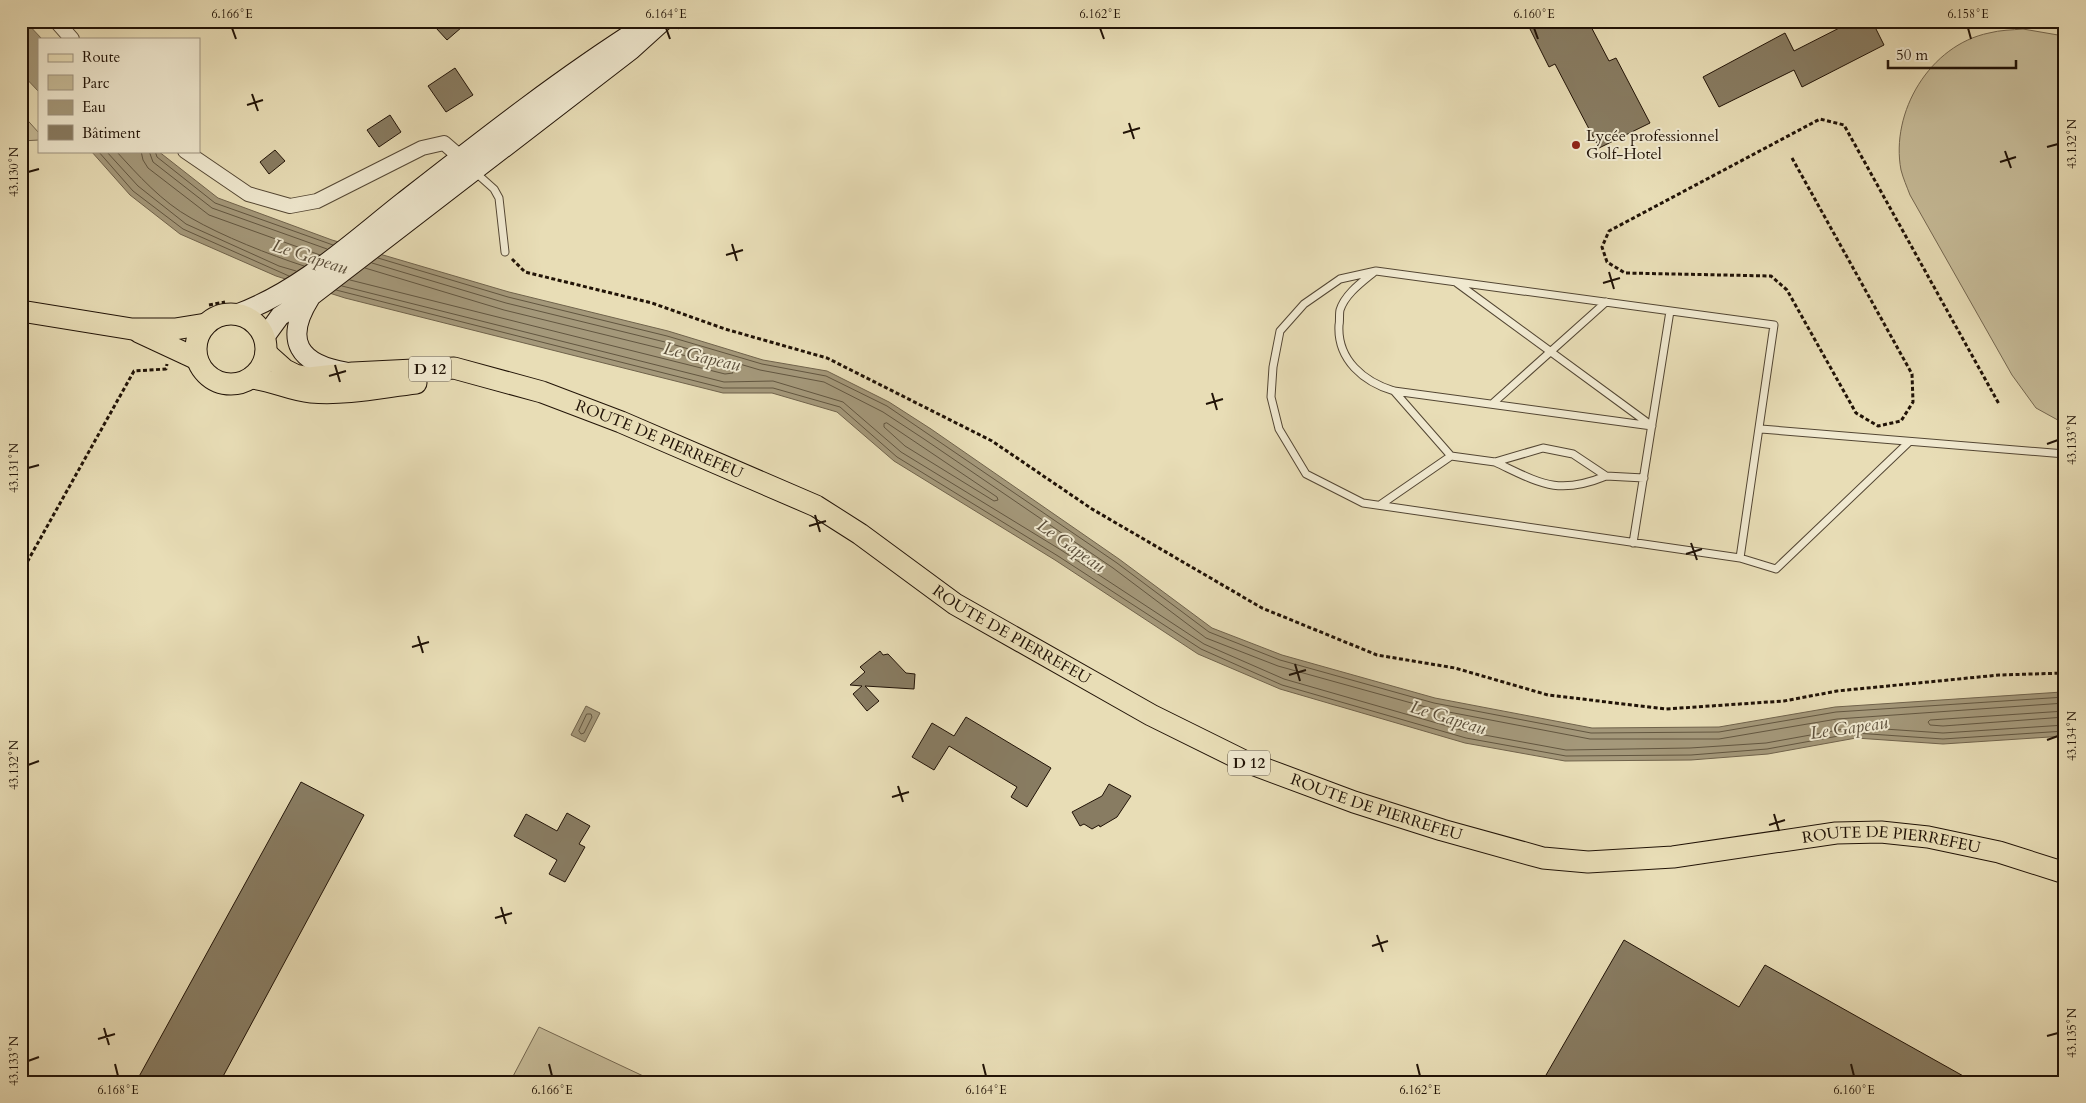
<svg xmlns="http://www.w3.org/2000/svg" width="2086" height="1103" viewBox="0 0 2086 1103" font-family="Cardo,serif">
<rect width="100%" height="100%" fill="#e8ddb6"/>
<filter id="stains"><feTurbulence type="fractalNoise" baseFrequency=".004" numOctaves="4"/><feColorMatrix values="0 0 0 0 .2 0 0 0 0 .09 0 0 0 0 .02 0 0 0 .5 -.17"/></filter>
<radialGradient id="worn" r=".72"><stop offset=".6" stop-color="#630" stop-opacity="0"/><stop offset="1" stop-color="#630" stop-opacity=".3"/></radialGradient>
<path fill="#c6bb98" stroke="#746750" d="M2023,29L2058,35L2065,39V424L2036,408L2012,375L1910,195C1907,187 1903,178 1901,170C1890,112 1930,45 1989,33C2000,30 2012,30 2023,29Z
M21,113L39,133V140L21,141Z
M539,1027L656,1082H510Z"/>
<path fill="#a4987a" stroke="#70634c" d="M21,21H25L42,39H39V92L21,73Z
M91,151H158L218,198L332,240L509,292L668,331L763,360L827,371L889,402L931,429L1119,559L1212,628L1282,655L1435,698L1592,728L1719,727L1835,707L2062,692L2065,693V736L1943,744L1856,738L1768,754L1691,760L1565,761L1465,743L1280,689L1198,654L1055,560L894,461L837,412L772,393H723L345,298L276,276L180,234L130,195Z
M586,706L600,713L585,742L571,735Z"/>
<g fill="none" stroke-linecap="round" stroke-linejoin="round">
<path stroke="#625640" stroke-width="1" d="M98,151L133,191L183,229L289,276
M106,151L138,186L186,224L279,266L296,271
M116,151C138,175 162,202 191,218C222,236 270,255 304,266
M141,151L143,160L148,168L209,215L320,255
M149,151L153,162L212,208L327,249
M155,151L157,157L215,203L333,245
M378,258L508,297L667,336L762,364L826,376L887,406L928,434L1117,563L1209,632L1280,660L1434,703L1591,733L1719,732L1836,712L2065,697
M372,263L506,303L665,342L760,370L824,382L883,412L924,439L1113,568L1206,638L1278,666L1433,709L1590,739H1719L1837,719L2065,703
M350,280L725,374L733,373L731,370L663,349L504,310L365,268
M342,286L724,382L773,381L843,402L901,452L1061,550L1204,644L1284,679L1468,732L1566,750L1690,748L1766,743L1855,727L1943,733L2065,725
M336,290L723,388H773L840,407L897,457L1058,556L1201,649L1282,685L1466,738L1566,756L1691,755L1767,749L1855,733L1943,739L2065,731
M887,423L997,497L998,500L994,501L905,446L884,427V424Z
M2065,711L1930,720L1928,722L1930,725L1943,726L2065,717
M587,714H591L592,717L584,733L581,734L579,731Z"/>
</g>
<path fill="#887c62" stroke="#211307" d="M443,21H469L447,40L436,28Z
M1526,21H1588L1609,61L1616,58L1650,123L1599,148L1555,64L1549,67Z
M1853,21H1872L1884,45L1802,87L1794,70L1719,107L1703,77L1785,33L1794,51Z
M455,68L473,95L446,112L428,86Z
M390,115L401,132L379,147L367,130Z
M275,150L285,161L269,174L260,162Z
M880,651L883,655L888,654L906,673L915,674L914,689L865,686L879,701L867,711L853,694L862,686L850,685L865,672L860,667Z
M966,717L1051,768L1027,807L1011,797L1017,787L949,746L934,770L912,757L932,723L954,736Z
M301,782L364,815L220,1082H136Z
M1109,784L1131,796L1117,817L1100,827L1099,825L1092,829L1084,824L1080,826L1072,812L1102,796Z
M567,813L590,826L579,844L585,847L565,882L549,874L557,860L514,836L526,814L557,831Z
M1624,940L1739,1007L1765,965L1974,1082H1542Z"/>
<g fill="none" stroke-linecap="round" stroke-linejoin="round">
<defs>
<path id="service" d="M475,172L494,189L499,198L505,252
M1376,271L1774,325L1740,558L1363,503L1306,474L1279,429L1271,397L1273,367L1280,331L1304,304L1340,279Z
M1374,272C1362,282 1345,294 1340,310C1339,314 1340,321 1339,325C1337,360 1364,382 1394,391L1652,426L1457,283
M1394,391L1451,456
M1492,404L1606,302
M1761,429L2065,454
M1495,462C1540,483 1557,496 1606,476
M1380,505L1451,456L1495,462L1543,448L1573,454L1606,476L1644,478
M1633,543L1670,311
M1740,558L1776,569L1909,442"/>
<path id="minor" d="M56,21L72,39
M185,151L248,194L290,206L317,201L422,148L444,143L466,162"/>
<path id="secondary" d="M310,298C283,341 299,364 346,372
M237,314C300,291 351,243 403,202C481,141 561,78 645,25
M264,338L280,316L310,297L631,50L663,21"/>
<g id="primary">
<path d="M21,311L132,329H175L206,324"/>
<circle cx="231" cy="349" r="35"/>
<path d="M139,332L197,359"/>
<path id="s1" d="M266,353L285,370L295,375L309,378L353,373L454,368L542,392L621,422L816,506L860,534L955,604L1151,715L1244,761L1354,802L1442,830L1543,858L1588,862L1673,857L1836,833L1881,832L1928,837L1999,852L2065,873"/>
<path d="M251,378C272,380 290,390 311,392C346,395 382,387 416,383"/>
</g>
</defs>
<use href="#service" stroke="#534633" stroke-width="9"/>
<use href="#minor" stroke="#534633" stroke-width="16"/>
<use href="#secondary" stroke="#211307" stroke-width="21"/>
<use href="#primary" stroke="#211307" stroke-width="23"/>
<path stroke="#211307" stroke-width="3" stroke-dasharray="4 2.5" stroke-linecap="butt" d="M678,28L691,21
M1792,158L1912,374L1913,402L1901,421L1878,426L1856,413L1787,290L1771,276L1625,273L1607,262L1602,247L1609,231L1820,119L1844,125L1999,404
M512,259L525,272L652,303L725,329L827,358L992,441L1092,509L1262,608L1377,655L1455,668L1548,695L1666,709L1784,701L1837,691L1999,675L2065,673
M209,305L225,302
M21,573L134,371L166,369L167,364"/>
<use href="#service" stroke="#f0e9d0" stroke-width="7"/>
<use href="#minor" stroke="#f0e9d0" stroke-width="14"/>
<use href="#secondary" stroke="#f0e9d0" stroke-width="19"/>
<use href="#primary" stroke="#e8ddb6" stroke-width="21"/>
</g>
<path fill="none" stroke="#211307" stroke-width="2" d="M232,28L236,39M666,28L670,39M1100,28L1104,39M1534,28L1538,39M1968,28L1971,39M252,94L258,111M247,105L263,100M1129,123L1134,139M1123,133L1140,128M2047,147L2058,144M2005,151L2011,168M2000,162L2016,157M28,172L39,169M732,244L737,261M726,255L743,250M1609,272L1614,289M1603,283L1620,278M335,365L340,382M329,376L346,371M1212,393L1217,410M1206,404L1223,399M2047,444L2058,440M28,468L39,465M815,515L820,532M809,526L826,521M1691,543L1697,560M1686,554L1702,549M418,636L423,653M412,647L429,642M1295,664L1300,681M1289,675L1306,670M2047,740L2058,736M28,765L39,761M898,786L903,802M892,797L909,792M1774,814L1779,831M1769,825L1785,820M501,907L506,924M495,918L512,913M1377,935L1383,952M1372,946L1388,941M104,1028L109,1045M2047,1036L2058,1033M98,1039L115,1034M28,1061L39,1057M115,1064L118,1076M549,1064L552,1076M983,1064L986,1076M1417,1064L1420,1076M1851,1064L1854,1076"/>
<circle fill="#8f2418" stroke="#f0e9d0" stroke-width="2" cx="1576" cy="145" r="5"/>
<g text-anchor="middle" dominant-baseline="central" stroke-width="4" stroke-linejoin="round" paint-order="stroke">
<g fill="#f0e9d0" stroke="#5f5343" stroke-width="1">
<rect x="409" y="356.5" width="42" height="25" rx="4"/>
<rect x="1228" y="750.5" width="42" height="25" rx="4"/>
</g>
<g font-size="15" font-weight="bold" fill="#211307">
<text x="430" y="369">D 12</text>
<text x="1249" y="763">D 12</text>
</g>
<g font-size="16" fill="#211307" stroke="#f0e9d0" text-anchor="start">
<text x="1586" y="136">Lycée professionnel<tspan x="1586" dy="18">Golf-Hotel</tspan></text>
</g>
<g font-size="16" fill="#211307" stroke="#f0e9d0">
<text stroke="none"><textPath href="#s1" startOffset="414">ROUTE DE PIERREFEU</textPath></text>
<text stroke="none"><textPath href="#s1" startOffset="819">ROUTE DE PIERREFEU</textPath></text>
<text stroke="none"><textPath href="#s1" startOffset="1224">ROUTE DE PIERREFEU</textPath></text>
<text stroke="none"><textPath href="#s1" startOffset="1749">ROUTE DE PIERREFEU</textPath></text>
</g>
<g font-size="18" font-style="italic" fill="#5c4f3b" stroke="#f0e9d0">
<text transform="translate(310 257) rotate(18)">Le Gapeau</text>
<text transform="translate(702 357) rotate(13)">Le Gapeau</text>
<text transform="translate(1071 546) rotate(35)">Le Gapeau</text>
<text transform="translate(1448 718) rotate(17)">Le Gapeau</text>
<text transform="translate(1849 728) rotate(-8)">Le Gapeau</text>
</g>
</g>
<rect width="2086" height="1103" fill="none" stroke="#e8ddb6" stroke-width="55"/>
<rect x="38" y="38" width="162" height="115" fill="#f0e9d0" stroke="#9d9380"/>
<rect x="48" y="54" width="25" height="8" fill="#e8ddb6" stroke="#9d9380"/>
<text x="82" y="62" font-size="15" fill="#211307">Route</text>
<rect x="48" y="75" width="25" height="15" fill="#c6bb98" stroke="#9d9380"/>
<text x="82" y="88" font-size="15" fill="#211307">Parc</text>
<rect x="48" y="100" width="25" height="15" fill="#a4987a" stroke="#9d9380"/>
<text x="82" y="112" font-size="15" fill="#211307">Eau</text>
<rect x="48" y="125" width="25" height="15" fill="#887c62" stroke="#9d9380"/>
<text x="82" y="138" font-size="15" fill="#211307">Bâtiment</text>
<path d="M1888 60v8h128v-8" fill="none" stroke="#211307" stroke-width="2.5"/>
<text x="1896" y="60" font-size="15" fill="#211307" stroke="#f0e9d0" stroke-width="4" paint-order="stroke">50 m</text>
<rect x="28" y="28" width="2030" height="1048" fill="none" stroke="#211307" stroke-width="2"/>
<g font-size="12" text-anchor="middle" fill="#211307">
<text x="232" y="18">6.166°E</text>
<text x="666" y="18">6.164°E</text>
<text x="1100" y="18">6.162°E</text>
<text x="1534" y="18">6.160°E</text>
<text x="1968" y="18">6.158°E</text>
<text transform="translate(2072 144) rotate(-90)" y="4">43.132°N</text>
<text transform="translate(14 172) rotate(-90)" y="4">43.130°N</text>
<text transform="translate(2072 440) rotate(-90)" y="4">43.133°N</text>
<text transform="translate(14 468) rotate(-90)" y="4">43.131°N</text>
<text transform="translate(2072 736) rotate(-90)" y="4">43.134°N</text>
<text transform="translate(14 765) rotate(-90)" y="4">43.132°N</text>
<text transform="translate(2072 1033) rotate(-90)" y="4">43.135°N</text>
<text transform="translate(14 1061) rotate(-90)" y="4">43.133°N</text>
<text x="118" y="1094">6.168°E</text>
<text x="552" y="1094">6.166°E</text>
<text x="986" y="1094">6.164°E</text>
<text x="1420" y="1094">6.162°E</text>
<text x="1854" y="1094">6.160°E</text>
</g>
<rect width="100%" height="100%" filter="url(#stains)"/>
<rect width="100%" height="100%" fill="url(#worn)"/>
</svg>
